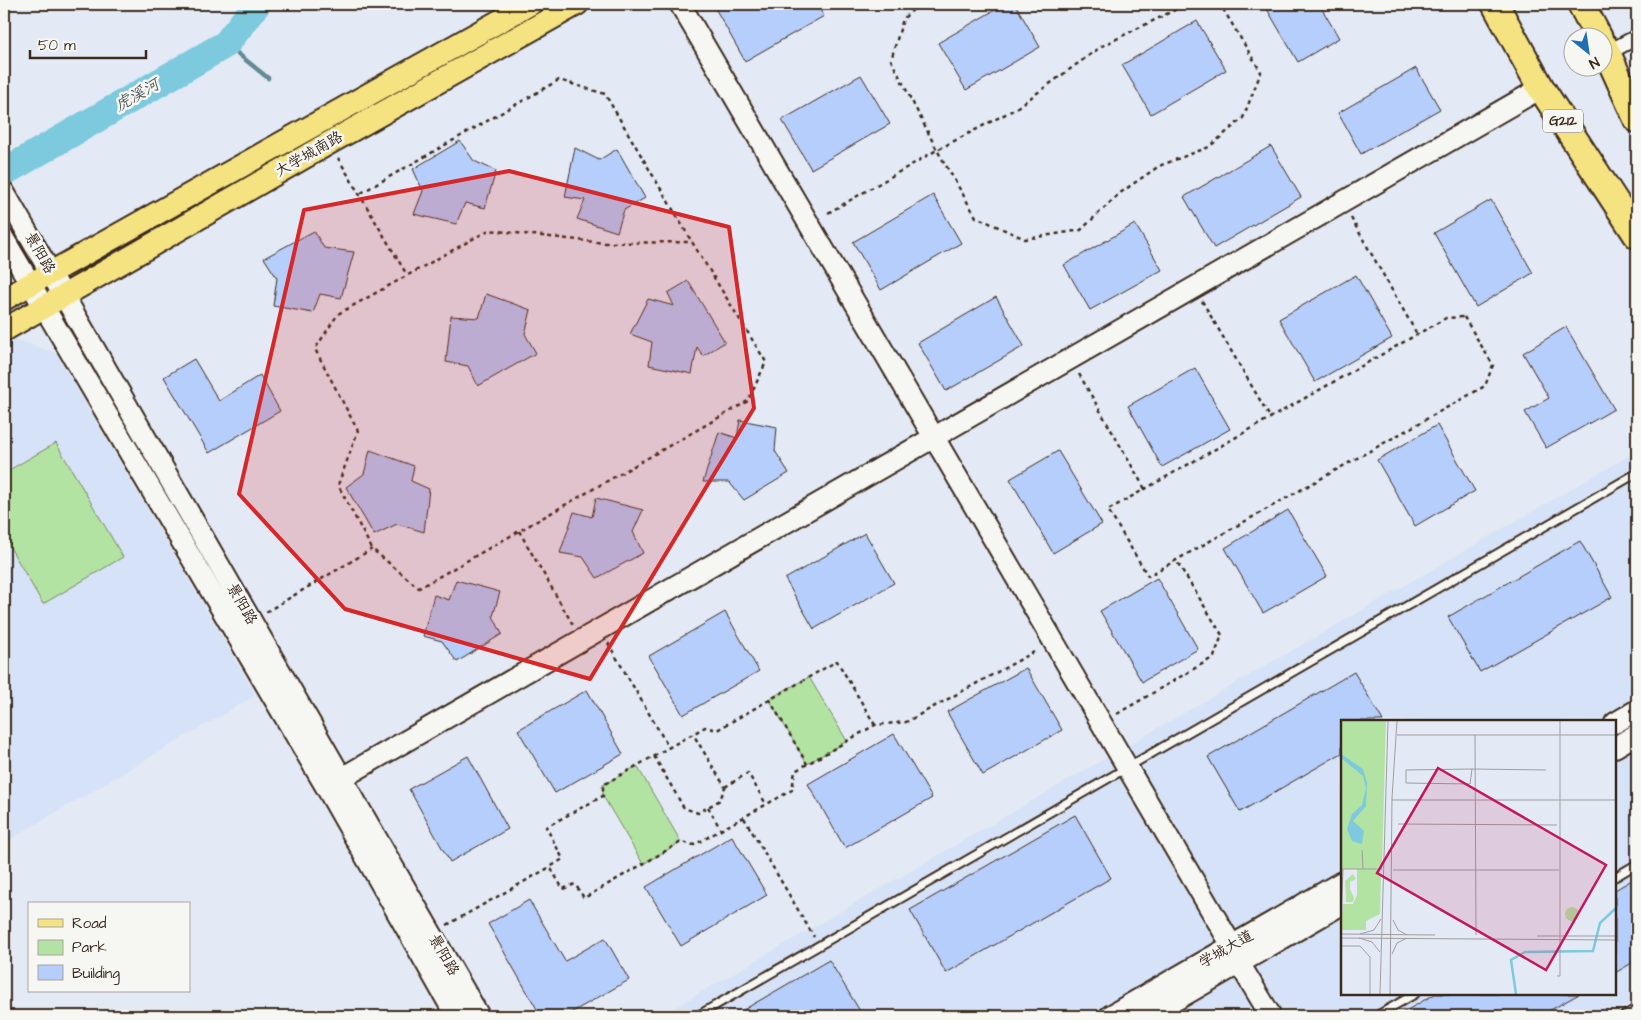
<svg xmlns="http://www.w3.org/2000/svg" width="1641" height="1020" viewBox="0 0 1641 1020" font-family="'Architects Daughter','LXGW WenKai TC',sans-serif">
<rect width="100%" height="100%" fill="#e3eaf5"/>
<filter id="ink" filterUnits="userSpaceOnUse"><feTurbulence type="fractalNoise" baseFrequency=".02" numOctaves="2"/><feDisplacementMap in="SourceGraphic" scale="10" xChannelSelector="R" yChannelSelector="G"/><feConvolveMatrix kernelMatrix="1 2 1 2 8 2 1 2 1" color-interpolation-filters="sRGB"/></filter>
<g filter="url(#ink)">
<path fill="#d6e2f7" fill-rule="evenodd" d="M15,339L56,353L256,695L4,843V346Z
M1637,451V999L1608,1016H660ZM1342,721H1615V994H1342Z"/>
<path fill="#b3e3a2" stroke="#778660" d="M56,443L123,557L43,604L4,537V473Z
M809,677L847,741L807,764L769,699Z
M637,766L681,842L643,864L603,796V785Z"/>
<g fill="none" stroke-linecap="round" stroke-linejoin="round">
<path stroke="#638991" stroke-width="4.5" d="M226,44L268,78"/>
<path stroke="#7dc9dd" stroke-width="28" d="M4,172L226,44L257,4"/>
</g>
<path fill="#b6cefc" stroke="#3b2a1e" d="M723,4H816L824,16L745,61L715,8Z
M1005,4H1015L1040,47L966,90L938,43Z
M1264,4H1319L1339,38L1298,62Z
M1197,21L1226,70L1151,114L1122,65Z
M1416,68L1440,109L1361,154L1338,113Z
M861,75L890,124L811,169L782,120Z
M460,141L474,161L496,171L485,208L465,203L456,224L414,214L423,191L413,169Z
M1271,146L1301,197L1214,248L1184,197Z
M575,148L599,160L617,149L645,198L624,210L617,232L577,219L585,200L565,197Z
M933,195L961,243L881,290L853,242Z
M1491,200L1533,273L1476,307L1434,233Z
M1135,224L1162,270L1090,310L1064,265Z
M314,231L324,248L354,252L341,298L320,294L313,313L273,306L277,278L264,258Z
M1356,275L1392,338L1315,382L1279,319Z
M688,281L725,342L703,356L697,347L692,374L649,365L652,342L630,334L648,299L674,306L668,293Z
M486,294L531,310L525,334L536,353L478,386L468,366L446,362L451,316L479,318Z
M996,297L1024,346L946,391L918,343Z
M1566,327L1614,409L1546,448L1525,412L1549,398L1523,353Z
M194,359L219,401L260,375L280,411L209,453L164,377Z
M1195,368L1230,429L1162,467L1128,406Z
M740,420L777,427L775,451L789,473L744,500L729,482H703L719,432L737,438Z
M1437,425L1475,491L1415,526L1377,460Z
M370,450L414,466L411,481L429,489L424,532L397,524L374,535L346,487L364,474Z
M1058,451L1102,524L1053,553L1010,479Z
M596,498L643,510L633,532L643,553L597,578L583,557L560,553L574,512L592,517Z
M1288,510L1327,576L1263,613L1225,548Z
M865,533L894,583L814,629L785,579Z
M1580,541L1612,597L1480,672L1448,617Z
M1157,578L1198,649L1142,682L1100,611Z
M456,580L500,592L493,616L502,634L457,662L442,641L423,636L434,595L449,600Z
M725,612L759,671L683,715L649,656Z
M1026,668L1062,730L983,775L947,712Z
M1354,672L1383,721H1342V753L1240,812L1208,757Z
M587,690L623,754L555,793L518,730Z
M894,734L932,798L845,848L808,784Z
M468,756L508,829L450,862L409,789Z
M1075,815L1111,878L946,973L910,910Z
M732,836L767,895L681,946L646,887Z
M1637,877V960L1615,973V890Z
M529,900L565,961L605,938L629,980L565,1016H541L488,924Z
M829,960L863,1016H733Z
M1435,994H1579L1540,1016H1397Z"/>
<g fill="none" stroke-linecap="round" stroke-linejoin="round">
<defs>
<path id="lane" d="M1615,877L1637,864
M697,1016L1637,473
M1376,1016L1415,994
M1623,1016L1637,1008"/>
<path id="street" d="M1607,53L1637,37"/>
<path id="secondary" d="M680,4L1232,946L1239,963L1271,1016
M4,192L479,1016
M4,239L326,787L456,1016
M1615,723L1637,710
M1615,747L1637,734
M326,787L1541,88
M1110,1016L1342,882
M1148,1016L1342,904"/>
<path id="primary" d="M4,299L530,4
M4,330L329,143L577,4"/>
<path id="highway" d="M1495,4L1541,88L1637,235
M1581,4L1599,38
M1604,46L1637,119"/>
</defs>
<use href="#lane" stroke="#3b2a1e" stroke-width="11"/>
<use href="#street" stroke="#3b2a1e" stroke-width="18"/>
<use href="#secondary" stroke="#3b2a1e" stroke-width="24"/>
<use href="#primary" stroke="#3b2a1e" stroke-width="26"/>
<use href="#highway" stroke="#3b2a1e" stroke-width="30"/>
<path stroke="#3b2a1e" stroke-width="2.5" stroke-dasharray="4 4" stroke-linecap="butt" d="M919,4L903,19L891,60L937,150L976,217L1025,239L1081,230L1120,193L1159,166L1209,147L1243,118L1261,72L1220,4
M338,158L407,275
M361,193L559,80L605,94L692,242L766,362L748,401L419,588L372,549L338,485L358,431L315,349L338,314L489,230L604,243L692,242
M828,213L937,150L1015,109L1102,46L1187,4
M1351,218L1417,334
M1202,301L1271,419
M1464,317L1493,365L1485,386L1148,576L1108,510L1446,318Z
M1079,374L1145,489
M519,531L573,625
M266,612L372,549
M608,643L669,748
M769,699L807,764
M1117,714L1214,657L1222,635L1176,560
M875,725L837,661L717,730L705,727L603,785V796L546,827L563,859L550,867L563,889L575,884L584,898L681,842L694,845L792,790L795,771L875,725L906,722L1034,652
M654,756L684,808L698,813L720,800L725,787L693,734
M725,787L748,773L766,804
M708,807L721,830
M744,818L814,937
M447,925L550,867"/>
<use href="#lane" stroke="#f6f6f2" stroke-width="7"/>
<use href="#street" stroke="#f6f6f2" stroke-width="14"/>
<use href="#secondary" stroke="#f6f6f2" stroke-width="20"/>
<use href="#primary" stroke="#f5e382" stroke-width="22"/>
<use href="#highway" stroke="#f5e382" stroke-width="26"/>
</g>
</g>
<path fill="#d62828" fill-opacity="0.2" stroke="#d62828" stroke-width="4" stroke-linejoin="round" d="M509,171L729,227L754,408L590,679L345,609L239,494L304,210Z"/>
<g text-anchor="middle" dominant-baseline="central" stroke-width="5" stroke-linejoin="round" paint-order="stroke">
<rect fill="#f6f6f2" stroke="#73675e" stroke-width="1" x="1543" y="109.5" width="40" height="23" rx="4"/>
<g font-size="14" font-weight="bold" fill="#3b2a1e">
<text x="1563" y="121">G212</text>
</g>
<g font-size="15" fill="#3b2a1e" stroke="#f6f6f2">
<text transform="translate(309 154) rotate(-30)">大学城南路</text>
<text transform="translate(40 253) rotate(60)">景阳路</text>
<text transform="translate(242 604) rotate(60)">景阳路</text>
<text transform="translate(1226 949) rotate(-30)">学城大道</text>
<text transform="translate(444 955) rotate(60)">景阳路</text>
</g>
<g font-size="16" font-style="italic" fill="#4f5a57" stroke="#f6f6f2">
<text transform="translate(137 95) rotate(-30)">虎溪河</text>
</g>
</g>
<g transform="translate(1341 720)">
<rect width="275" height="275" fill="#e3eaf5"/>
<path d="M0,1H45L41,143L35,149L40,157L39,194L25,201V210H0L2,184H12L16,175V149H0ZM12,154L15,159L9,162V169L13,178L12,182H5L4,161ZM224 194a7 7 0 1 1 14 0a7 7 0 1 1-14 0Z" fill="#b3e3a2"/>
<path d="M0,34L22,49L26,63L25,86L12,101L23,111L21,124L11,121L6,109L11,94L21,85L25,68L22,56L0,38Z" fill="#7dc9dd"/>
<path fill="none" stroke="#7dc9dd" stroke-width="2.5" d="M175,274L170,240L184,232L252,231L259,203L275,188"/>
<path fill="none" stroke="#a09d9f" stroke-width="1" d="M56,15H275M134,15L135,215M131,49L129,64L65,63V50L131,49L205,50M51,80H275M57,104L216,105M21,130L22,149M0,149H41M52,150H218M52,200L57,210L66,215M0,204L2,149M0,214L94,215M19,214L33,210L40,199M196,216H275M0,218L275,220M18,218L31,222L39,232M0,226H19L29,237V274M51,234L56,223L66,218M216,256H219V1M39,274L47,1M49,274L51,78L56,1"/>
<path fill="#c2185b" fill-opacity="0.15" stroke="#c2185b" stroke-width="2.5" d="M97,48L265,145L205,250L36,153Z"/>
<rect width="275" height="275" fill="none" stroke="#3b2a1e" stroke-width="2.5"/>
</g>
<rect width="1641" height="1020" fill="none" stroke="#f6f6f2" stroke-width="20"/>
<rect x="10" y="10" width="1621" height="1000" fill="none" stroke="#3b2a1e" stroke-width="2" filter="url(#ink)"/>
<rect x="28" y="902" width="162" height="90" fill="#f6f6f2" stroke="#aba49d"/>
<rect x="38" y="919" width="25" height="8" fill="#f5e382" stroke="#aba49d"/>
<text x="72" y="928" font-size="15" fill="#3b2a1e">Road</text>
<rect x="38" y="940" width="25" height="15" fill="#b3e3a2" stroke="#aba49d"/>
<text x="72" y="952" font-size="15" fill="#3b2a1e">Park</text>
<rect x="38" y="965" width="25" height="15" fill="#b6cefc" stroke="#aba49d"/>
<text x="72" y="978" font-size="15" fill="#3b2a1e">Building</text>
<g transform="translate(1588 52) rotate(150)"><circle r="24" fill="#f6f6f2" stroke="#aba49d"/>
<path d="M0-4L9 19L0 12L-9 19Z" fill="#1f6fb2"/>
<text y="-8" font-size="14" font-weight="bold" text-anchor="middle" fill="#3b2a1e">N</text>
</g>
<path d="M30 50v8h116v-8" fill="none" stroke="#3b2a1e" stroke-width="2.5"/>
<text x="38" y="50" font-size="15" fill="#3b2a1e" stroke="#f6f6f2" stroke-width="4" paint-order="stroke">50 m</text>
</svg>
